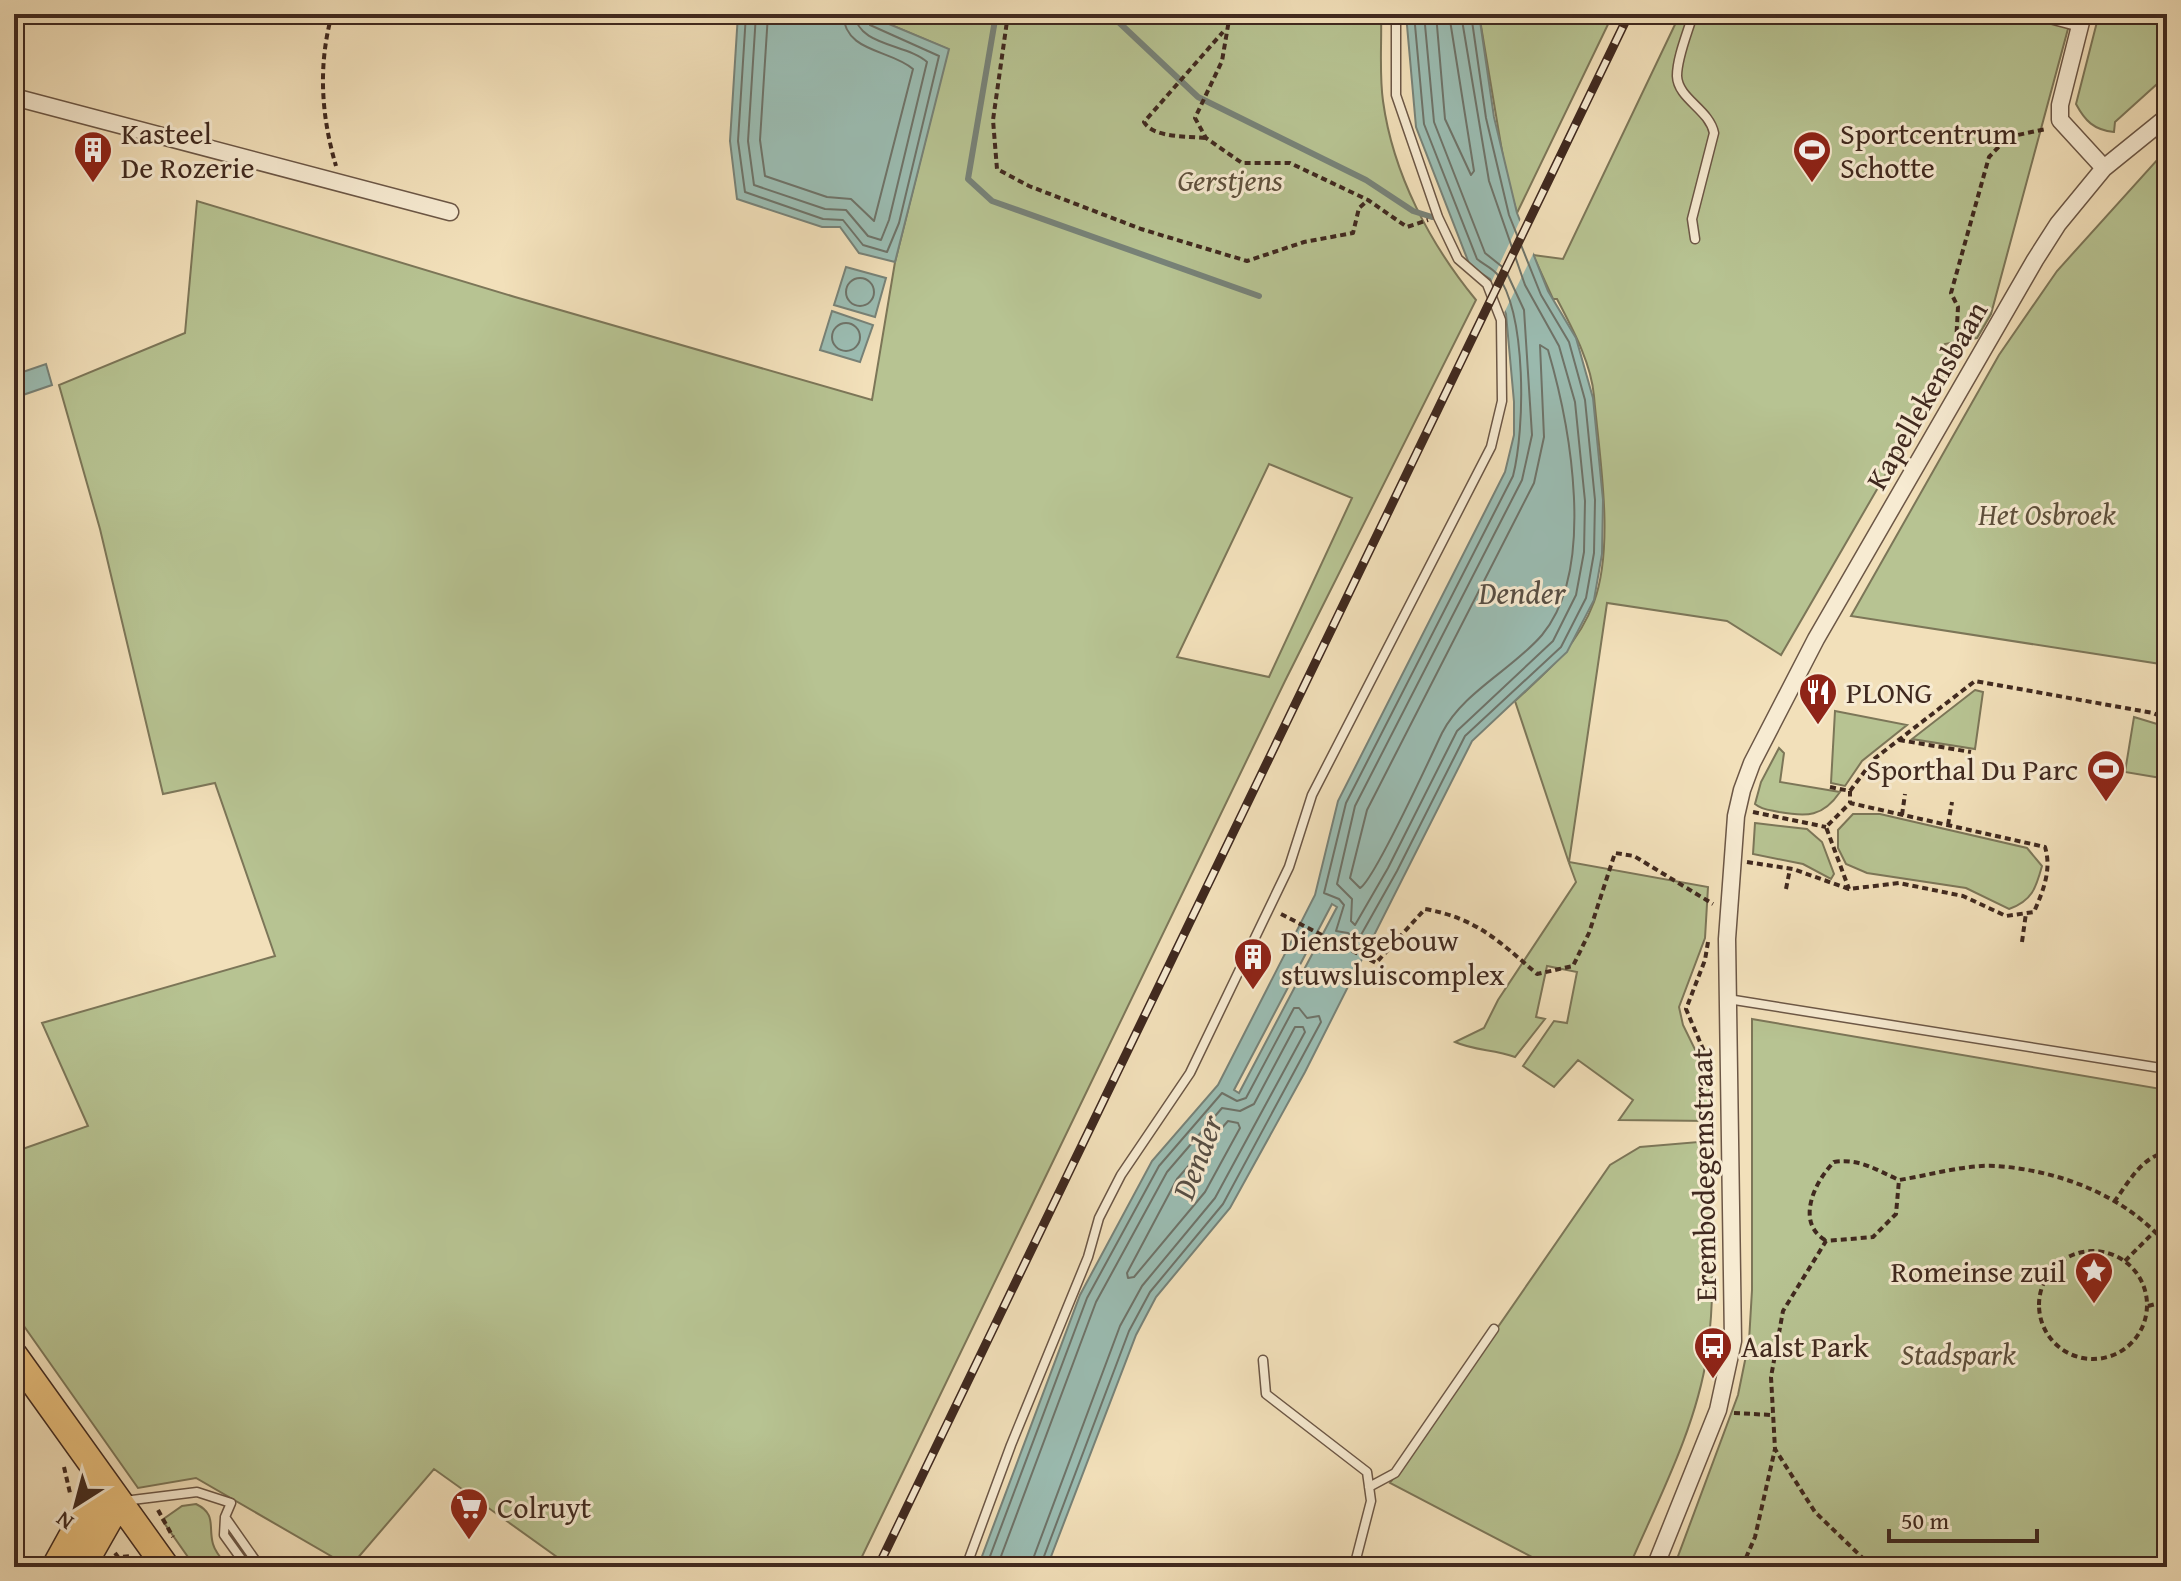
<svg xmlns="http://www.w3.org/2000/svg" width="2181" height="1581" viewBox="0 0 2181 1581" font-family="'Gentium Book Plus',serif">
<rect width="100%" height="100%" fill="#f2e0ba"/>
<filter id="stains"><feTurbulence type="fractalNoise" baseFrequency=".0025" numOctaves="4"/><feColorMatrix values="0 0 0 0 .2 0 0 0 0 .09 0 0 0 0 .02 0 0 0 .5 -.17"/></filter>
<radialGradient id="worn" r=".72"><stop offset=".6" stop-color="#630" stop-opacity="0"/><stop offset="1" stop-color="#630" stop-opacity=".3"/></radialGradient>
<path fill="#b7c392" stroke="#7c7658" stroke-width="2" fill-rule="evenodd" d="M865,14H1381C1382,42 1379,73 1383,101C1393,174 1430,244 1476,300L1285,681L857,1567H571L434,1469L350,1567L196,1478L138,1488L14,1312V1152L88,1126L42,1023L275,956L215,783L163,794L100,529L59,385L185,333L197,201L515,297L872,400L895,262L948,49ZM1269,464L1352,498L1269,677L1177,657Z
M1479,14H1613L1517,213L1506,175Z
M1680,14H2072L1991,314L1977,338L1945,344L1949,358L1945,372L1781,655L1727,621L1607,603L1569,862L1708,887L1705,938L1679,1007L1683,1025L1709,1078L1710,1121L1619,1120L1633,1100L1578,1060L1554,1087L1523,1066L1554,1021L1567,1023L1577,972L1547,966L1536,1017L1545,1019L1515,1057C1494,1049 1475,1051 1455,1042L1484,1028L1498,1000L1576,882L1569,863L1515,701C1548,671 1578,645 1594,602C1615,544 1599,455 1594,396C1591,362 1572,328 1557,299H1553L1533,255L1563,259Z
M2099,14H2167V75L2115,122L2114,132C2094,130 2085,121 2076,104Z
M2167,149V665L1851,616L1999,355L2057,271Z
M1975,690L1983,692L1975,749L1912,739Z
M1835,711L1907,725L1862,761L1845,786L1831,783Z
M2134,717L2167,727V779L2125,772Z
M1779,748L1784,753L1780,782L1840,792C1823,817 1807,817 1779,812C1770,810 1762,810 1755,804L1761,782Z
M1853,814H1880L2027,848L2042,866C2036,888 2032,901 2009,909L1966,888L1867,873L1846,864L1838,848V830Z
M1755,823L1807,829L1822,842L1834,874L1831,879L1803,864L1753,854Z
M1752,1019L2167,1090V1567H1674L1738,1395L1749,1341L1752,1290Z
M1710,1141C1711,1212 1717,1285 1707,1355C1696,1428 1658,1500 1629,1567H1551L1390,1483L1610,1165L1640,1147Z
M196,1504C217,1514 208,1527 213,1544C215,1552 223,1561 228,1567H195L162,1520L182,1506Z"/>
<path fill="#9bbdb3" stroke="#778278" stroke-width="2" fill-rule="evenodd" d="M738,14H865L949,49L895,262L859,253L840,227H822L737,199L730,141Z
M1406,14H1479L1494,117L1517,213L1548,291L1576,338L1593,398L1603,500L1602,554L1594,600L1567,652L1472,741L1305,1072L1230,1208L1156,1297L1136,1335L1047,1567H978L1080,1295L1152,1161L1218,1085L1315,895L1338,801L1505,472L1514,435V402L1506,314L1490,279L1470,266L1416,127ZM1332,904L1337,907L1239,1093L1234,1090Z
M846,267L886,278L875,317L834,305Z
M832,311L873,325L860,362L820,350Z
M46,364L52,385L14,398V375Z"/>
<path fill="#f2e0ba" d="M1522,216L1535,250L1502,317L1489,287Z"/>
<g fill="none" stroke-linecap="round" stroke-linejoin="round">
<path stroke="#6e7369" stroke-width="2" d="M746,14L738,141L745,192L823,219L843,220L863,245L887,252L899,223L939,56L870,25L865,14
M756,14L748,141L754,185L825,209L846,210L868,236L881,240L889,220L927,62C908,44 857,46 855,14
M768,14L760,140L765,176L827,197L851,199L874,221L913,69C890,49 845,53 843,14
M1414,14L1424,124L1477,259C1483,264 1492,268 1497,274C1527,315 1525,429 1513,476L1346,803L1324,893L1339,899L1344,905L1336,931L1348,933L1357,942L1397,871L1465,736L1561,647L1586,598L1594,553L1595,500L1585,400L1569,342L1541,295L1509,215L1486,118L1471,14
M1424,14L1434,122L1485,253L1505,269L1524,310L1532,435L1522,480L1355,806L1337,884L1352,899L1351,921L1355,925L1388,868L1457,731L1553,641L1576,595L1584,552L1585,501L1575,402L1559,346L1525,285L1489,181L1461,14
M1436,14L1445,119L1471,175L1474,171L1449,14
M846 292a14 14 0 1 1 28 0a14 14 0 1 1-28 0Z
M832 337a14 14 0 1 1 28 0a14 14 0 1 1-28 0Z
M1540,345L1548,350C1570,425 1597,569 1542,635C1513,669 1463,692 1442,733C1431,756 1374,881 1360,888L1350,878L1367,810L1534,483L1544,437Z
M1228,1121L1238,1123L1240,1128L1205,1192L1134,1277L1128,1278L1127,1273L1177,1179Z
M986,1567L1087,1298L1159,1166L1222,1093L1237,1101L1246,1098L1294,1008H1299L1307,1018L1319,1016L1321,1022L1223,1204L1150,1292L1129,1331L1040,1567
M997,1567L1096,1302L1167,1172L1222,1108L1240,1111L1254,1104L1295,1027H1303L1305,1032L1215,1198L1142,1286L1120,1326L1030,1567"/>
<path stroke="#778278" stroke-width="6" d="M996,14L968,179L992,201L1259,296
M1110,14L1198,97L1366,180L1413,211L1432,217"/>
<defs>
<path id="lane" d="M1693,14C1688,32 1677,57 1677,76C1678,99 1709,109 1714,133L1692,219L1695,239
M2031,14L2080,27
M1728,999L2167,1069
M1263,1360L1266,1394L1367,1472L1371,1501L1354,1567
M1369,1487L1395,1473L1494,1329
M124,1501L197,1492L231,1503L225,1517L260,1567
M225,1517L224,1535L247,1567
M966,1567L1011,1445L1088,1257L1099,1218L1121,1175L1190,1073L1289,867L1312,795L1491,447L1502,401L1501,320L1487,284L1458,259L1438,217L1396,95V14"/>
<path id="street" d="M2083,14L2060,105V120L2104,168
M14,97L450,212
M1655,1567L1718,1410L1733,1341L1727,939L1736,816L1742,790L1752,763L1816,639L2035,260L2058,224L2104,168L2167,117"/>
<path id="primary" d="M14,1355L166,1567
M55,1567L103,1480
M82,1567L119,1502"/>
</defs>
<use href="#lane" stroke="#6c5746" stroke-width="11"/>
<use href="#street" stroke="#6c5746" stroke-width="19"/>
<use href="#primary" stroke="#40291f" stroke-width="29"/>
<path stroke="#40291f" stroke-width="4" stroke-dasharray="6 4" stroke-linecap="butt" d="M332,14C318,65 321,115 336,166
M1008,14L993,120L997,169L1029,186L1141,229L1247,261L1304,242L1353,233L1359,208L1368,200
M1230,14L1222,61L1195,118L1206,138L1242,163H1290L1368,200L1407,227L1428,220
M1205,138C1187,136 1153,138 1144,122L1223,32
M1955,362L1958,307L1951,293L1989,157L2008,137L2046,129
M1899,740L1971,752
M1830,787L1850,791V803
M1850,791L1874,759L1975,681L2153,713L2167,719
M1753,812L1826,827
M1902,815L1905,794
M1948,825L1952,802
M1747,862L1793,869L1849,889L1899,883L1963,896L2006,916L2034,912C2043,891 2052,870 2045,847L1850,803L1826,827L1849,889
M1786,889L1790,869
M1281,914L1376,963L1425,909C1476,918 1499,941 1537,974L1573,966L1589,933L1615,853L1634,856L1713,904
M1708,942L1705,960L1686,1009L1711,1068
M2022,942L2026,913
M2114,1202C2129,1182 2141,1157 2167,1152
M1825,1240C1795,1222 1815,1181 1834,1162C1860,1158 1876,1170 1899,1180
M2039 1305a54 54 0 1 1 108 0a54 54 0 1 1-108 0Z
M2125,1261L2154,1232
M2148,1306L2167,1301
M1734,1413L1771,1415
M64,1467L70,1493
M158,1510L173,1537
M115,1553L118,1557L132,1556
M1742,1567L1755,1537L1775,1449
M1872,1567L1815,1512L1775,1449L1771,1377L1783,1311L1826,1241L1873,1237L1896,1214L1899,1180C1930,1175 1967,1164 1997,1166C2061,1171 2126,1196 2167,1245"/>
<use href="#lane" stroke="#f7ebd2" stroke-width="8"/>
<use href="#street" stroke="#f7ebd2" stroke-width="16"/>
<use href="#primary" stroke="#e9c07d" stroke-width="26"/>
<defs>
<path id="rail" d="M878,1567L1629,14"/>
</defs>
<use href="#rail" stroke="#40291f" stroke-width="9"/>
<use href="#rail" stroke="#f7ebd2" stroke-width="6" stroke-dasharray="18" stroke-linecap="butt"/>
</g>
<defs>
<symbol id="building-pin" viewBox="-11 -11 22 30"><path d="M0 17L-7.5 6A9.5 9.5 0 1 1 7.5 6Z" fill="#8f2418" stroke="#f7ebd2"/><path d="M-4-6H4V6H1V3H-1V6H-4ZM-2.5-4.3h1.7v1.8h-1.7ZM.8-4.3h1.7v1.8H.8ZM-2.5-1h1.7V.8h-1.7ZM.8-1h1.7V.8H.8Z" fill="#fff"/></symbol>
<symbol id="stadium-pin" viewBox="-11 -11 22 30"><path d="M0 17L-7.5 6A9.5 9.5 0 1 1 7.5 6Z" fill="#8f2418" stroke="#f7ebd2"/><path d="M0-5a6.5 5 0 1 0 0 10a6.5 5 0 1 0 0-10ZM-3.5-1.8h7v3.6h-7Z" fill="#fff"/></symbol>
<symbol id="restaurant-pin" viewBox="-11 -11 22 30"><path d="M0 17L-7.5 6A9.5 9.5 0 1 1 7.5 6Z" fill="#8f2418" stroke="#f7ebd2"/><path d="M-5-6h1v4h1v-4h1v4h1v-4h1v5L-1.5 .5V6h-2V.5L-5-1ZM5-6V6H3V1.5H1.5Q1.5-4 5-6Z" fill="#fff"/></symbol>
<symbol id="sight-pin" viewBox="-11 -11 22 30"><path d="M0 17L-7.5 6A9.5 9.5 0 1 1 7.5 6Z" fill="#8f2418" stroke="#f7ebd2"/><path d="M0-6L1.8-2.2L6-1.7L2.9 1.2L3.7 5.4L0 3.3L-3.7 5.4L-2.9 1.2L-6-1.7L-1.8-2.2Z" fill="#fff"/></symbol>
<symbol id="bus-pin" viewBox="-11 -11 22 30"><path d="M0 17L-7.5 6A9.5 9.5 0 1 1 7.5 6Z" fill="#8f2418" stroke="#f7ebd2"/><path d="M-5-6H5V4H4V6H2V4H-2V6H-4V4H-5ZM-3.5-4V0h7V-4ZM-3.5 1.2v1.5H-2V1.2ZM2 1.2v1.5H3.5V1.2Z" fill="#fff"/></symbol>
<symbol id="supermarket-pin" viewBox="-11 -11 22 30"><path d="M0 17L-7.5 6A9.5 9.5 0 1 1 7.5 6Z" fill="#8f2418" stroke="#f7ebd2"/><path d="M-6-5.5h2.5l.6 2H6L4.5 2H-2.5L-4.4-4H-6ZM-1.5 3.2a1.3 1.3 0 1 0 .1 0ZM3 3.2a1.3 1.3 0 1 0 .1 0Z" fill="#fff"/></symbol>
</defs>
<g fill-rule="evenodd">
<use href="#building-pin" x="71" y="128" width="44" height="60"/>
<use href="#stadium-pin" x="1790" y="128" width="44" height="60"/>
<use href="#restaurant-pin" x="1796" y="670" width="44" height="60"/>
<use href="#stadium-pin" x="2084" y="747" width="44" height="60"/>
<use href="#building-pin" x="1231" y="935" width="44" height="60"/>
<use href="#sight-pin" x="2072" y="1249" width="44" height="60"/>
<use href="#bus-pin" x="1691" y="1324" width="44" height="60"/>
<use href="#supermarket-pin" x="447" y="1485" width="44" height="60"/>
</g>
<g text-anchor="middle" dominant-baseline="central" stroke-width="6" stroke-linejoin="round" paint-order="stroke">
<g font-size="30" fill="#40291f" stroke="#f7ebd2" text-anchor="start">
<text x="121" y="133">Kasteel<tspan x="121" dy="34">De Rozerie</tspan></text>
<text x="1840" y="133">Sportcentrum<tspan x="1840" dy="34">Schotte</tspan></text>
<text x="1846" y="692">PLONG</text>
<text x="2078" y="769" text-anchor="end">Sporthal Du Parc</text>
<text x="1281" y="940">Dienstgebouw<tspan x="1281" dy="34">stuwsluiscomplex</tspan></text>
<text x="2066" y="1271" text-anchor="end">Romeinse zuil</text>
<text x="1741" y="1346">Aalst Park</text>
<text x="497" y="1507">Colruyt</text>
</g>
<g font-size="30" font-style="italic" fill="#5e503c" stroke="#f7ebd2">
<text x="1230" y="180">Gerstjens</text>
<text x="2047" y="514">Het Osbroek</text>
<text x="1958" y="1354">Stadspark</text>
</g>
<g font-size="30" fill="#40291f" stroke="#f7ebd2">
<text transform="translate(1926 395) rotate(-60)">Kapellekensbaan</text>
<text transform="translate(1703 1175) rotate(-91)">Erembodegemstraat</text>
</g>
<g font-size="32" font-style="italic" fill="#574e44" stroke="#f7ebd2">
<text x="1522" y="592">Dender</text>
<text transform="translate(1197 1157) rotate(-69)">Dender</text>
</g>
</g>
<rect width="2181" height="1581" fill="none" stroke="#f2e0ba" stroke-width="48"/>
<rect x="16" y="16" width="2149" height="1549" fill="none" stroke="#40291f" stroke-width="4"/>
<rect x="24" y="24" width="2133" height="1533" fill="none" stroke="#40291f" stroke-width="2"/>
<g transform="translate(76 1505) rotate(216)" stroke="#f7ebd2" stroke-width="6" paint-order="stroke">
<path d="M0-6L14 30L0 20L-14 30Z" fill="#40291f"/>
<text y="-12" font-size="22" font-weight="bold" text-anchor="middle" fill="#40291f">N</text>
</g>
<path d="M1889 1529v12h148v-12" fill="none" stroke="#40291f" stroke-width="4"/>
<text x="1901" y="1529" font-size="24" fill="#40291f" stroke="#f7ebd2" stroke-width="6" paint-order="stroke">50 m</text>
<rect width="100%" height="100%" filter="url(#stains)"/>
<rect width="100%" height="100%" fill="url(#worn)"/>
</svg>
